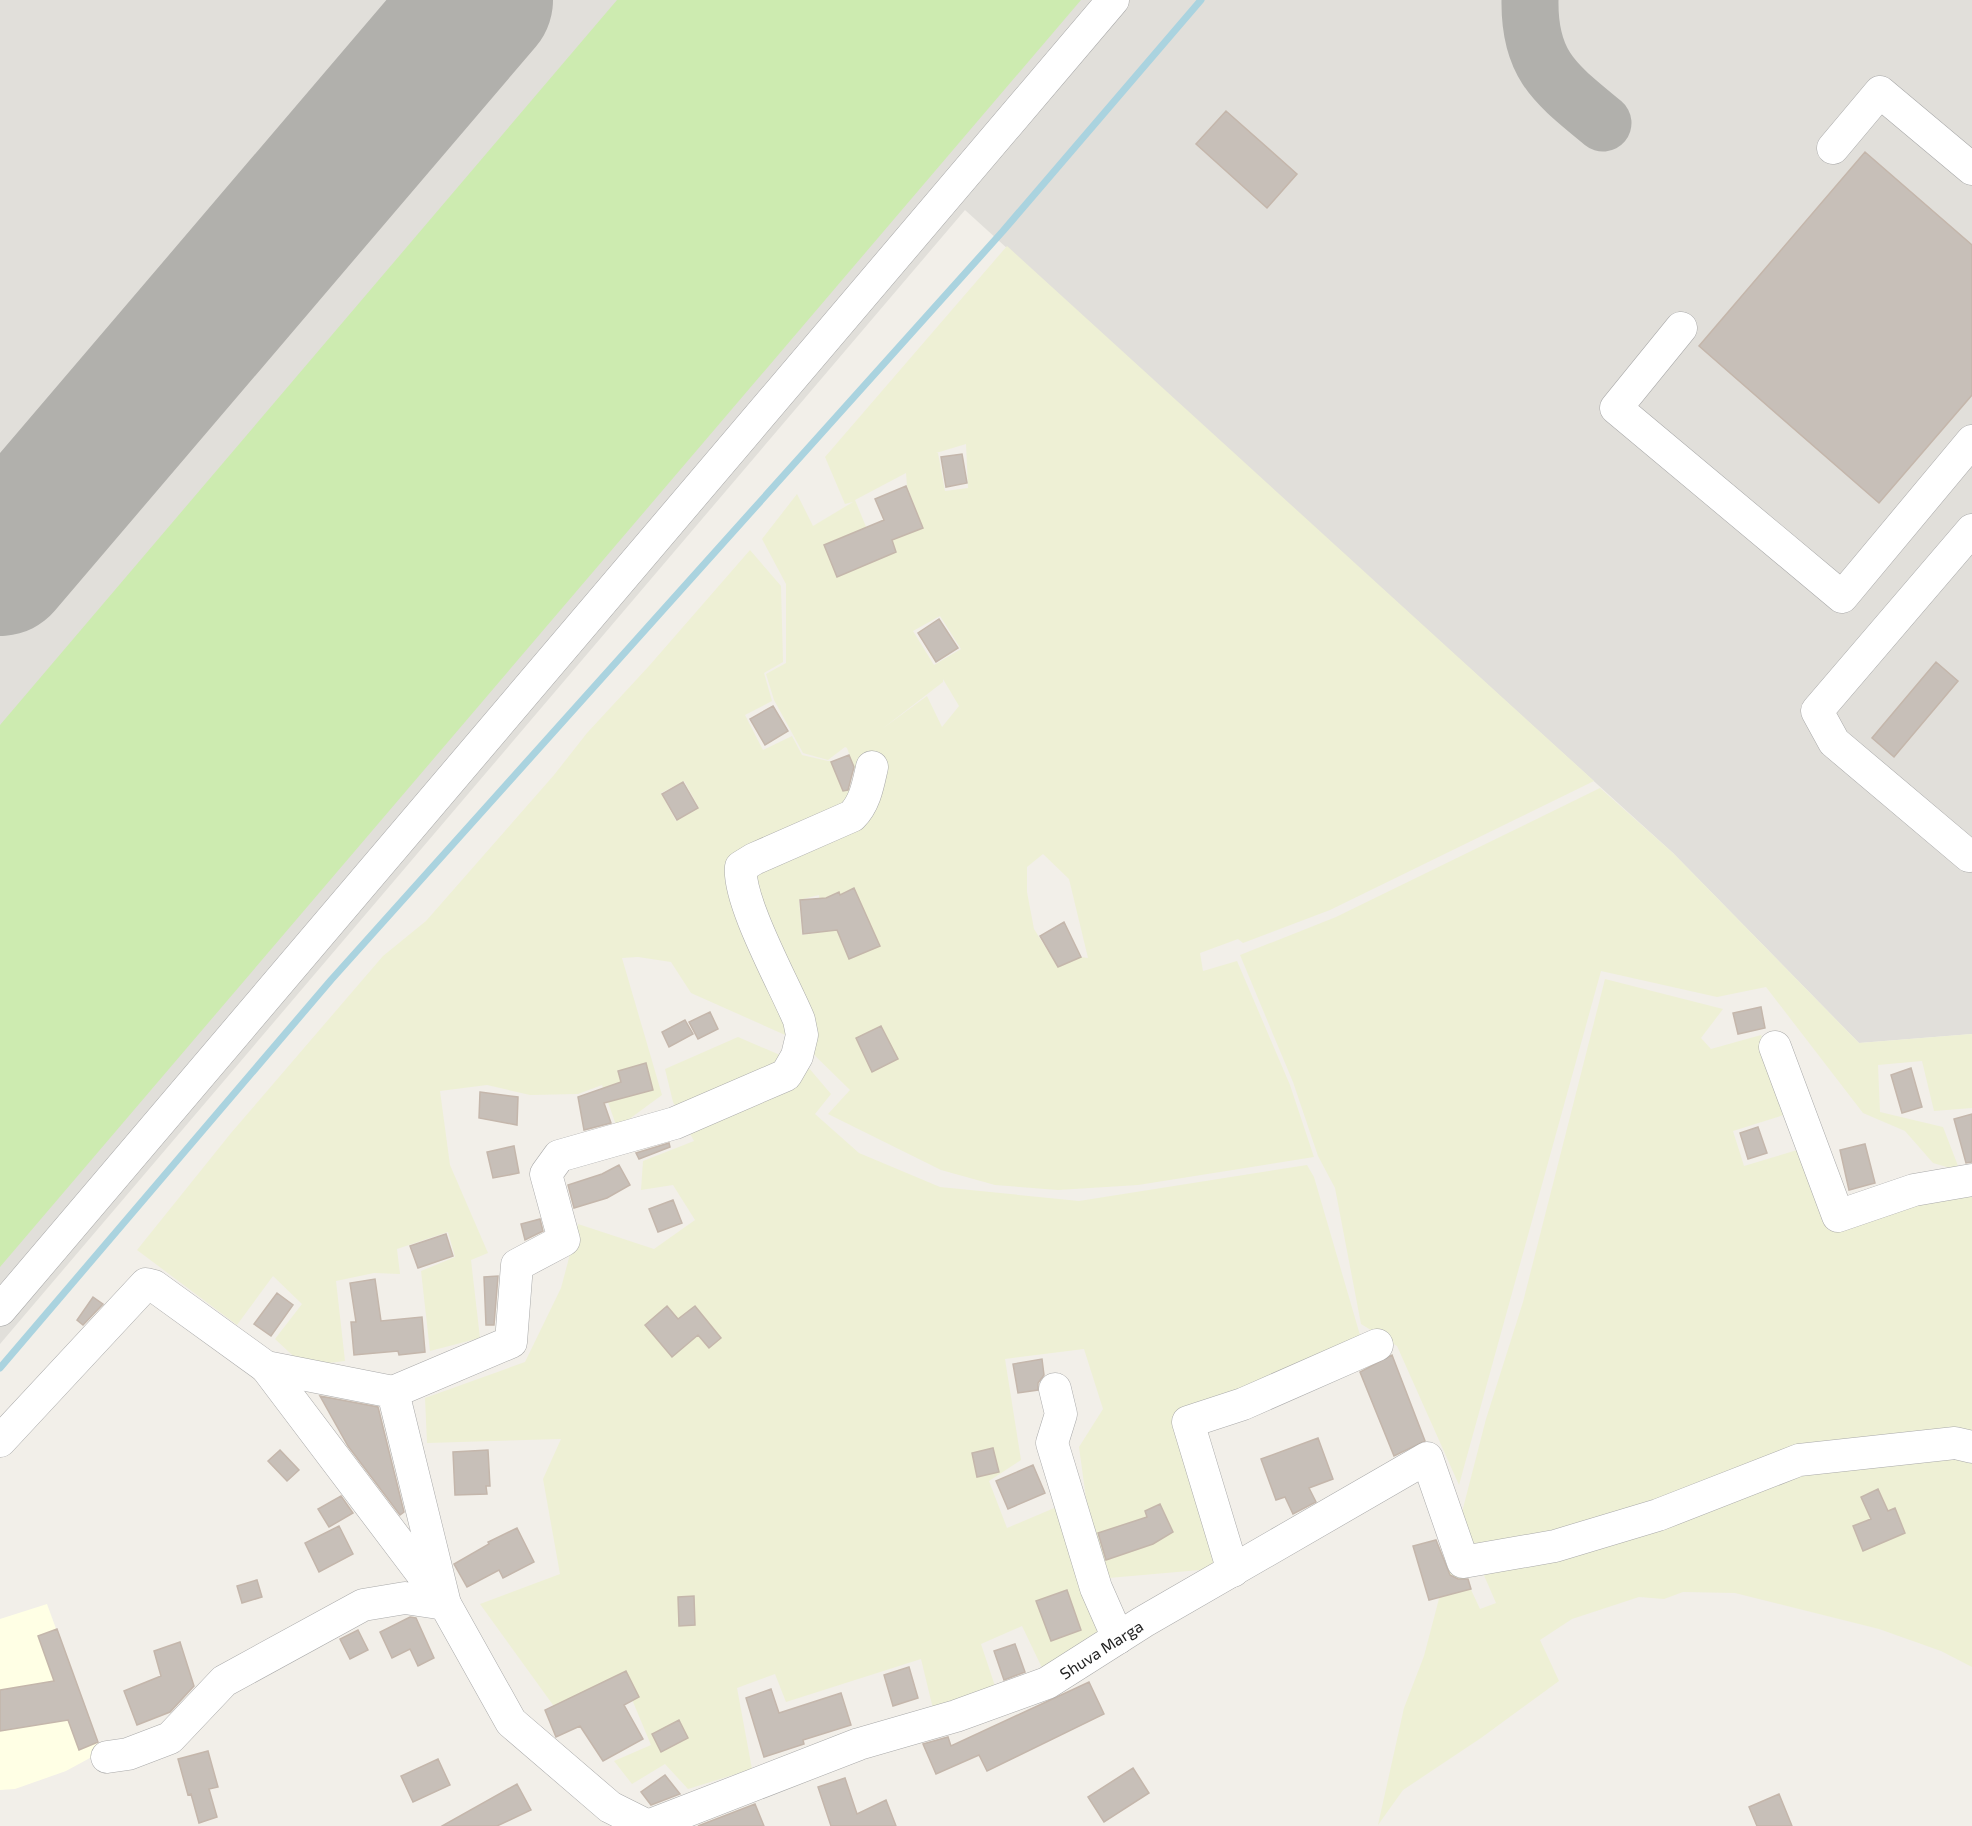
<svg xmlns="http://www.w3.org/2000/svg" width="1972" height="1826" viewBox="0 0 1972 1826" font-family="'Exo 2',sans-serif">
<rect width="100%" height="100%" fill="#f2efe9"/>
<path fill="#ffffe5" d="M47,1604L101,1752L66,1771L15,1789L0,1790V1619Z"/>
<path fill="#e1dfda" d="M0,0H1972V1034L1859,1043L1673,853L965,210L0,1344Z"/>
<path fill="#eef0d5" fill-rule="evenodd" d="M1007,246L1594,781L1330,910L1243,943L1238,939L1200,953L1203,971L1237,961L1290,1085L1314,1157L1138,1185L1058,1190L995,1185L941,1170L828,1114L850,1090L801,1042L691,993L671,962L638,957L622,958L662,1095L617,1128L602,1085L578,1094L530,1095L487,1085L440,1091L450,1165L488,1253L471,1260L480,1338L430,1351L421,1271L455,1257L448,1232L397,1249L400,1274L374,1273L336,1281L345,1361L304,1366L275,1339L302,1304L273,1276L237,1325L137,1250L231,1133L383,956L426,921L554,775L587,733L649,666L750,550L781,586L783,662L764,673L772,701L745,715L763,750L792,736L802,755L828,761H831L843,791L860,784L847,748L845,747L828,760L803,753L774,700L766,674L786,663V584L762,539L797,494L813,526L853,502L845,504L825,457ZM966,444L968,488L945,491L938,453H936ZM906,473L907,486L923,528L892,540L869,534L855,500ZM940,616L961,649L934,665L913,631ZM943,679L959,706L942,727L927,696L882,729L943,682ZM684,781L699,808L676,821L661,793ZM1043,854L1069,879L1088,958L1081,957L1058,967L1034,929L1027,892V867ZM819,895L823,932L802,935L799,900Z
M1600,788L1673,853L1859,1043L1972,1034V1108L1934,1111L1922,1061L1878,1065L1880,1112L1943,1127L1960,1171L1933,1163L1905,1131L1863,1113L1766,987L1717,997L1601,971L1459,1485L1397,1346L1361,1324L1335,1188L1318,1156L1293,1082L1240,955L1336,917Z
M1605,979L1723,1009L1701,1038L1711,1049L1761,1035L1790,1113L1733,1131L1744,1166L1804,1148L1828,1230L1929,1194L1972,1187V1667L1941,1651L1879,1629L1735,1593L1683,1592L1664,1599L1639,1597L1572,1619L1540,1640L1559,1681L1481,1738L1403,1790L1378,1825L1404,1708L1424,1656L1452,1549L1480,1609L1496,1603L1460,1520L1486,1419L1523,1302Z
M738,1037L808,1067L831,1094L815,1114L859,1153L940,1187L1079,1201L1307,1165L1314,1177L1362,1342L1173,1416L1223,1568L1097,1579L1079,1447L1103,1409L1084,1349L1005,1359L1021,1460L989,1481L1007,1528L1059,1506L1103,1636L1044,1672L1022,1626L981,1644L997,1692L935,1717L921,1659L786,1702L775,1674L737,1688L752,1769L688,1789L665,1764L632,1784L614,1761L651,1745L631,1697L566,1723L480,1604L560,1574L543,1479L561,1439L427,1443L425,1398L525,1362L561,1288L578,1224L654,1249L695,1220L673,1185L641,1190L643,1161L694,1141L673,1102L665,1069Z"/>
<path fill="#cdebb0" d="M617,0H1081L0,1267V725Z"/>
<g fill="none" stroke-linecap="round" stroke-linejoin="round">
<path stroke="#aad3df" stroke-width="7" d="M0,1368L331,980L1003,231L1201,0"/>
<path stroke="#b1b0ac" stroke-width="57" d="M1530,0C1529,66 1556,84 1603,123"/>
<path stroke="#b1b0ac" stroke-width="144" d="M0,564L481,0"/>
</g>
<path fill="#c7bfb8" stroke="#c4b6ab" stroke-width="1.5" d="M1226,111L1297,174L1267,208L1196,144Z
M1865,152L1972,245V395L1879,503L1699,346Z
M962,454L967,483L946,487L941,457Z
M906,486L923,528L892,540L896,552L837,577L824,545L884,520L875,499Z
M939,619L958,648L936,662L918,633Z
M1936,662L1958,681L1894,757L1872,738Z
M773,706L788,731L765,745L750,719Z
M849,755L854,767L848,790L843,791L831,762Z
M683,782L698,808L677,820L662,794Z
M854,888L880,946L849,959L837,930L803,934L800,900L826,898L839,892L840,895Z
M1064,922L1081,957L1058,967L1040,936Z
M1761,1007L1765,1028L1738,1034L1733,1013Z
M710,1012L718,1029L698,1039L689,1022Z
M685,1020L693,1034L669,1047L662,1032Z
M881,1026L898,1059L872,1072L856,1038Z
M646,1063L653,1090L604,1103L611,1123L584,1130L578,1097L621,1082L618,1071Z
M1911,1068L1922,1107L1902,1113L1891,1075Z
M480,1092L518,1097L517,1125L479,1118Z
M1972,1114V1162L1966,1163L1954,1119Z
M1758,1127L1767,1153L1748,1159L1740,1133Z
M669,1143L670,1147L639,1159L636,1153Z
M1865,1144L1875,1183L1849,1190L1840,1150Z
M514,1146L519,1173L493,1178L487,1152Z
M619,1165L630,1185L607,1198L574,1208L568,1185L602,1174Z
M673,1200L682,1223L658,1232L649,1209Z
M540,1219L543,1231L525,1240L521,1224Z
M446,1234L453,1256L418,1268L410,1246Z
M498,1276L494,1325H486L484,1277Z
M375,1279L381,1321L422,1317L425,1352L399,1355L398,1351L354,1355L351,1322H356L350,1283Z
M277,1293L293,1305L271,1336L254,1324Z
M93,1297L103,1304L83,1325L77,1320Z
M667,1306L678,1319L695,1306L721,1338L709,1348L698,1335L672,1357L645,1325Z
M1392,1355L1425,1441L1394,1456L1360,1372Z
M1042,1359L1044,1375L1038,1383V1390L1018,1393L1013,1364Z
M320,1396L378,1407L404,1512L400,1515L348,1446Z
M1318,1438L1333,1479L1309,1488L1316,1502L1293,1514L1285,1497L1276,1500L1261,1459Z
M993,1448L999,1472L977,1477L972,1453Z
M280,1450L299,1470L287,1481L268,1461Z
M488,1450L490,1486H486L487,1494L455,1495L453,1452Z
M1033,1465L1045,1493L1008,1509L996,1481Z
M1878,1489L1888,1511L1895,1508L1905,1533L1863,1551L1853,1526L1871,1519L1861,1497Z
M341,1496L353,1513L329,1527L318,1509Z
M1160,1504L1173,1532L1153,1544L1106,1560L1098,1533L1147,1517L1145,1511Z
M339,1526L353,1554L319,1572L305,1543Z
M517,1528L534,1562L503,1578L499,1570L467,1587L454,1564L489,1544L488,1542Z
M1436,1540L1450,1575L1458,1579H1468L1471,1589L1429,1600L1413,1546Z
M257,1580L262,1597L242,1603L237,1586Z
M1067,1590L1081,1630L1051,1641L1036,1601Z
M694,1596L695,1625L679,1626L678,1597Z
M410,1617L416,1618L434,1658L418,1666L410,1649L392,1658L380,1632Z
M57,1629L98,1742L79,1750L68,1720L0,1731V1690L54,1681L38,1636Z
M358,1630L368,1650L350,1659L340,1639Z
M180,1642L194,1686L170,1712L137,1725L124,1691L161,1676L154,1651Z
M1015,1644L1025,1672L1004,1680L994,1651Z
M909,1667L918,1698L893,1706L884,1675Z
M626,1671L639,1697L624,1705L643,1739L603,1761L580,1726L556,1737L545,1710Z
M1089,1682L1104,1714L987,1771L979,1755L936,1774L923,1744L948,1737L951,1746Z
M771,1689L779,1713L841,1693L851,1725L803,1740L804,1744L764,1757L746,1698Z
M679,1720L688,1738L661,1752L652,1734Z
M208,1751L218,1787L209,1789L217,1817L199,1823L191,1794L188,1795L178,1759Z
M438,1759L450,1785L413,1802L401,1776Z
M1133,1768L1149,1793L1104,1822L1088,1797Z
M665,1775L680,1794L651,1805L641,1792Z
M845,1778L857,1814L886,1800L896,1826H831L818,1787Z
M517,1784L531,1810L497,1826H442Z
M1779,1794L1792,1826H1757L1749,1807Z
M755,1804L764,1826H698Z"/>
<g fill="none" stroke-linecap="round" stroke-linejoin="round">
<defs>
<g id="minor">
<path d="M1833,148L1880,92L1972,169"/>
<path d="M1681,328L1616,408L1842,597L1972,441"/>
<path d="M1969,856L1834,742L1817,711L1972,530"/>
<path d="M1775,1047L1838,1216L1914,1190L1972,1180"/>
<path d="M0,1310L1113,0"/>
<path d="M1055,1389L1061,1414L1052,1443L1096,1588L1118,1638"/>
<path d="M393,1392L511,1342L517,1265L564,1240L546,1174L559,1156L675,1123L786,1075L797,1056L802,1035L799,1020C785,986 737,900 741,867L754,859L852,816C865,803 868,785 872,767"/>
<path d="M0,1441L146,1284L154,1286L266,1367L393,1392L445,1604L511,1722L610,1807L648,1826"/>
<path d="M1233,1571L1188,1422L1243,1404L1377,1345"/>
<path d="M107,1757L128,1754L170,1738L224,1681L363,1605L405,1598L445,1604L266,1367"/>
<path id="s1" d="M648,1826L859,1744L956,1716L1047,1683L1143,1622L1427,1458L1463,1562L1555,1546L1658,1515L1799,1460L1955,1443L1972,1447"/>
</g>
</defs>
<use href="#minor" stroke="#a9a9a9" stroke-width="33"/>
<use href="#minor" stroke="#fff" stroke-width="32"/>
</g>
<g text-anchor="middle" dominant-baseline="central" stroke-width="6" stroke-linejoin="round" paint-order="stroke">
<g font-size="16" fill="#222" stroke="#fff">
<text stroke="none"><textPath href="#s1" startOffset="488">Shuva Marga</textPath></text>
</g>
</g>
</svg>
